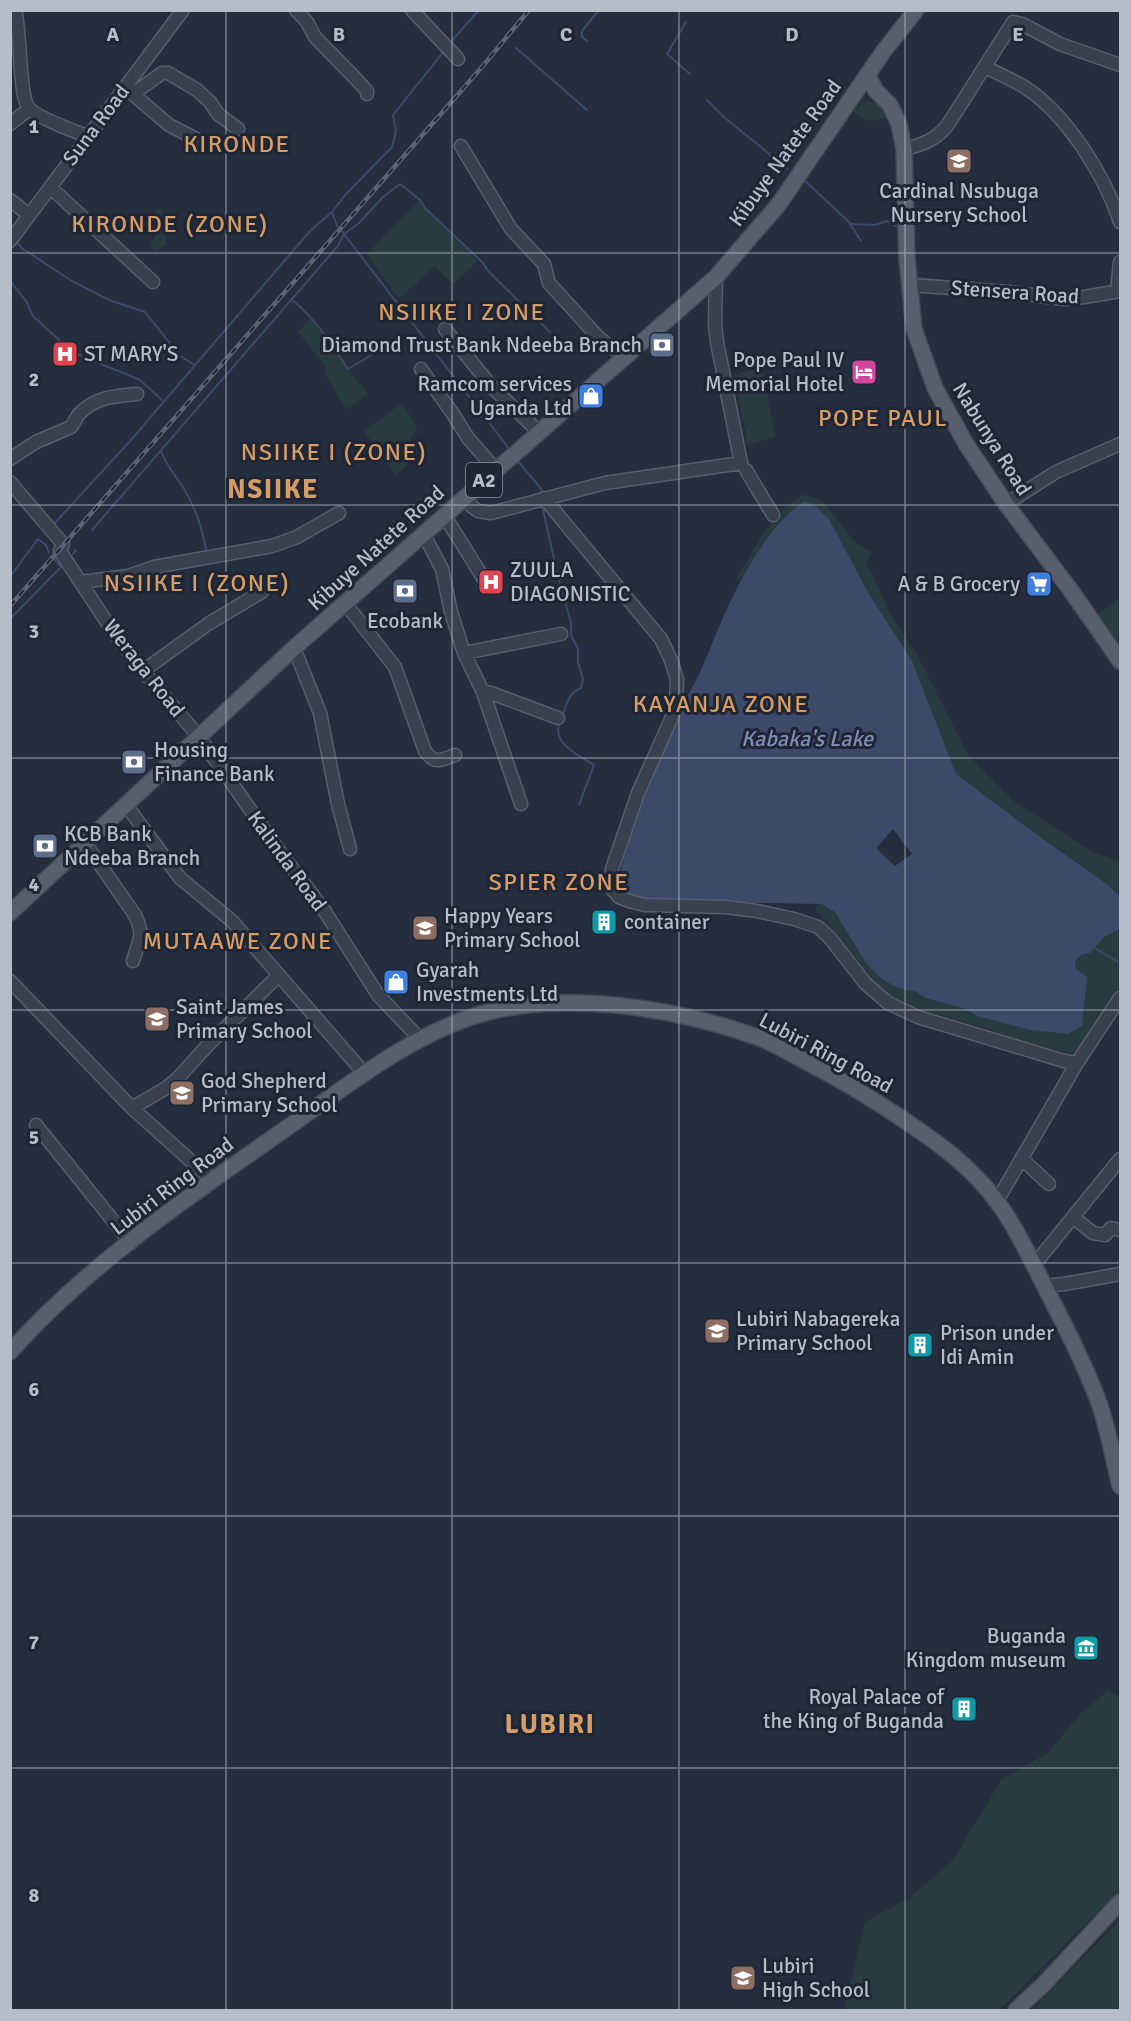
<svg xmlns="http://www.w3.org/2000/svg" width="1131" height="2021" viewBox="0 0 1131 2021" font-family="Signika,sans-serif">
<rect width="100%" height="100%" fill="#252e3f"/>
<path fill="#273b40" d="M866,101L880,103L887,112V117C872,123 864,122 852,111Z
M418,201L478,261L453,284L435,266L399,299L367,254Z
M158,208L178,221L175,226L178,230L169,234L165,238L166,245L155,251L149,246L161,227L155,223L149,231L143,223Z
M310,319L368,394L346,410L323,370L327,368L298,332Z
M762,367L775,436L748,445L734,375Z
M402,403L417,426L408,447L410,462L396,475L364,431Z
M802,495C828,495 839,526 855,542C860,546 867,549 872,552L865,563L873,575L890,614L918,656L968,755L1015,802L1091,851L1120,862V896L1107,884L1040,837L956,774L912,661L869,594L829,519L804,501L781,522L739,582L737,577C755,549 772,512 802,495Z
M1120,598V651L1094,616Z
M825,897L898,988L917,992L925,998L966,1009L977,1016L1075,968C1077,949 1105,937 1120,929V988L1080,1051L1072,1053L1007,1039L991,1029L961,1022L891,999L873,982L826,920L815,909Z
M1108,1691L1120,1697V1890L999,2010H844L865,1922L909,1898L953,1860L1002,1779L1048,1753L1081,1713Z
M1120,1920V2010H1032Z"/>
<path fill="#3a4a68" fill-rule="evenodd" d="M804,501L813,504L829,519L869,594L912,661L956,774L1040,837L1107,884L1120,896V929L1103,938L1090,953L1081,955L1076,960L1075,968L1087,977L1082,1026L1068,1034L1031,1030L977,1016L966,1009L925,998L917,992L898,988L882,979L866,963L835,912L822,904L634,901L621,887L618,879L640,804L682,704C697,683 706,658 716,634C735,588 763,531 804,501ZM893,829L912,854L895,866L876,848Z"/>
<g fill="none" stroke-linecap="round" stroke-linejoin="round">
<path stroke="#3a4a68" stroke-width="2" d="M167,20L175,10
M686,22L667,54L690,74
M153,39L161,28
M587,41L582,37V31L599,10
M449,44L479,10
M516,48L587,110
M707,100L725,118L788,169
M804,180L849,222L861,241
M332,212L337,225L510,450
M851,224L875,225L887,221L897,227
M15,240L23,249L72,281L109,300L145,312L180,356L193,364
M915,278L945,281
M10,281L26,301L33,316L72,352L140,380L162,400
M951,281L974,282
M291,299C316,319 331,344 348,369L375,353
M161,451C166,465 175,475 183,487C196,508 202,529 207,553
M517,460L542,490V493
M542,505L556,568L571,623V635L578,649V662L583,679L581,688C568,693 567,704 562,716
M53,525L131,440L310,231L332,212L346,194L392,147L396,131L393,115L444,51
M92,530L337,247L344,234L358,224L383,197L400,184L420,200L425,208L483,263L488,271L550,332
M73,554L76,550
M10,577L38,539L46,545L49,553
M10,619L61,567L54,559
M560,721C551,744 577,754 594,765L579,805
M1095,948L1120,963"/>
<defs>
<path id="minor" d="M15,10C21,33 19,94 28,107C35,117 74,131 87,136
M296,10L307,22L315,37L354,77L367,91V94
M412,10L458,59
M985,67C999,74 1013,80 1026,88C1067,115 1105,176 1120,222
M128,90L169,125L198,140
M133,94L162,73H168L197,90L210,102L218,114L238,129
M10,124L29,109
M461,146L511,229L544,264L549,283L599,338L625,357
M904,149C922,145 935,140 947,126L1013,22L1022,24L1060,44L1120,65
M50,187L153,282
M10,200L29,215
M10,241L183,10
M909,285L1009,292L1064,299L1084,297L1120,291
M1117,291L1120,262
M445,329L492,387L540,433
M421,369L453,414L468,438L496,470
M10,459L36,442L71,427C74,423 76,418 79,414C95,397 115,396 137,394
M746,470L773,515
M10,482L63,544L60,551L112,630L143,671L200,738L282,855L322,907L378,995L420,1039
M544,498L661,639L671,660L677,680L676,704L672,717L638,793L612,869L611,881L613,890L619,897L629,901L645,905L726,907L757,911L794,919L818,927L830,938L865,983L888,1003L918,1017L1064,1061L1077,1063
M462,499L478,511L491,513L605,483L741,463L717,342L715,324L716,277
M1006,504L1056,472L1120,444
M444,515L487,584
M423,533L442,569L451,612L464,653L483,692L521,804
M81,582L128,576L154,567L272,546L297,537L339,513
M345,603L395,667L425,751C435,765 441,760 455,755
M294,648L320,713L338,804L350,849
M464,653L561,634
M143,671L208,624L263,591
M483,692L491,693L558,718
M126,805L180,878L232,921L364,1073
M85,843L135,915C145,936 139,940 133,961
M10,981L132,1108L212,1180
M132,1108L166,1088L178,1078L207,1046L279,975
M36,1125L131,1243
M1022,1159L1049,1184
M997,1201L1077,1063L1120,998
M1074,1218L1093,1233L1105,1235L1111,1228L1120,1230
M1034,1265L1120,1159
M1044,1286L1064,1284L1120,1274"/>
<path id="major" d="M867,75L876,91L890,105L899,124L904,149L907,259L914,329L935,388L966,444L1006,504L1072,592L1120,661
M10,913L294,648L716,277L779,204L883,52L916,10
M10,1352C89,1263 194,1193 291,1125C348,1085 414,1033 481,1014C565,990 676,1008 757,1037C773,1043 788,1052 803,1060C836,1077 868,1096 898,1116C934,1140 973,1167 998,1203C1017,1229 1030,1258 1045,1287C1064,1324 1083,1361 1098,1400C1108,1427 1113,1458 1120,1486
M1016,2010L1043,1985L1120,1902"/>
</defs>
<use href="#minor" stroke="#575e6d" stroke-width="15"/>
<use href="#major" stroke="#424958" stroke-width="18"/>
<use href="#minor" stroke="#39404f" stroke-width="12"/>
<use href="#major" stroke="#575f6f" stroke-width="15"/>
<defs>
<path id="rail" d="M10,606L482,67L529,10"/>
</defs>
<use href="#rail" stroke="#5b6476" stroke-width="4.5"/>
<use href="#rail" stroke="#1e2534" stroke-width="2" stroke-dasharray="7" stroke-linecap="butt"/>
</g>
<path fill="none" stroke="#b5bcca" stroke-width="1.5" stroke-opacity="0.55" d="M226,10V2010M452,10V2010M679,10V2010M905,10V2010M10,253H1120M10,505H1120M10,758H1120M10,1010H1120M10,1263H1120M10,1516H1120M10,1768H1120"/>
<defs>
<symbol id="school-square" viewBox="-11 -11 22 22"><rect x="-9" y="-9" width="18" height="18" rx="4" fill="#8d6e63" stroke="#1e2534"/><path d="M0-5L7-2L0 1L-7-2ZM-4 1L0 2.5L4 1V4Q0 6-4 4Z" fill="#fff"/></symbol>
<symbol id="bank-square" viewBox="-11 -11 22 22"><rect x="-9" y="-9" width="18" height="18" rx="4" fill="#5c6f8a" stroke="#1e2534"/><path d="M-6-4H6V4H-6ZM0-2.3a2.3 2.3 0 1 0 0 4.6a2.3 2.3 0 1 0 0-4.6Z" fill="#fff"/></symbol>
<symbol id="hospital-square" viewBox="-11 -11 22 22"><rect x="-9" y="-9" width="18" height="18" rx="4" fill="#e0444e" stroke="#1e2534"/><path d="M-5-5h3v3.5h4V-5h3V5h-3V1.5h-4V5h-3Z" fill="#fff"/></symbol>
<symbol id="hotel-square" viewBox="-11 -11 22 22"><rect x="-9" y="-9" width="18" height="18" rx="4" fill="#d1479c" stroke="#1e2534"/><path d="M-6-4.5h1.5V1H6V5H4.5V3h-9V5H-6ZM-4 0a1.8 1.8 0 1 1 3.6 0ZM.5 0V-2.5h3Q6-2.5 6 0Z" fill="#fff"/></symbol>
<symbol id="shop-square" viewBox="-11 -11 22 22"><rect x="-9" y="-9" width="18" height="18" rx="4" fill="#3f7fe0" stroke="#1e2534"/><path d="M-5-2.5h2.3a2.7 3.5 0 0 1 5.4 0H5L5.5 6h-11ZM-1.5-2.5h3a1.5 2.3 0 0 0-3 0Z" fill="#fff"/></symbol>
<symbol id="supermarket-square" viewBox="-11 -11 22 22"><rect x="-9" y="-9" width="18" height="18" rx="4" fill="#3f7fe0" stroke="#1e2534"/><path d="M-6-5.5h2.5l.6 2H6L4.5 2H-2.5L-4.4-4H-6ZM-1.5 3.2a1.3 1.3 0 1 0 .1 0ZM3 3.2a1.3 1.3 0 1 0 .1 0Z" fill="#fff"/></symbol>
<symbol id="building-square" viewBox="-11 -11 22 22"><rect x="-9" y="-9" width="18" height="18" rx="4" fill="#0f9aa8" stroke="#1e2534"/><path d="M-4-6H4V6H1V3H-1V6H-4ZM-2.5-4.3h1.7v1.8h-1.7ZM.8-4.3h1.7v1.8H.8ZM-2.5-1h1.7V.8h-1.7ZM.8-1h1.7V.8H.8Z" fill="#fff"/></symbol>
<symbol id="museum-square" viewBox="-11 -11 22 22"><rect x="-9" y="-9" width="18" height="18" rx="4" fill="#0f9aa8" stroke="#1e2534"/><path d="M0-6L6-3V-2H-6V-3ZM-5-1h2V3h-2ZM-1-1h2V3h-2ZM3-1h2V3H3ZM-6 4H6V6H-6Z" fill="#fff"/></symbol>
</defs>
<g fill-rule="evenodd">
<use href="#school-square" x="944" y="146" width="30" height="30"/>
<use href="#bank-square" x="647" y="330" width="30" height="30"/>
<use href="#hospital-square" x="50" y="339" width="30" height="30"/>
<use href="#hotel-square" x="849" y="357" width="30" height="30"/>
<use href="#shop-square" x="576" y="381" width="30" height="30"/>
<use href="#hospital-square" x="476" y="567" width="30" height="30"/>
<use href="#supermarket-square" x="1024" y="569" width="30" height="30"/>
<use href="#bank-square" x="390" y="576" width="30" height="30"/>
<use href="#bank-square" x="119" y="747" width="30" height="30"/>
<use href="#bank-square" x="30" y="831" width="30" height="30"/>
<use href="#building-square" x="589" y="907" width="30" height="30"/>
<use href="#school-square" x="410" y="913" width="30" height="30"/>
<use href="#shop-square" x="381" y="967" width="30" height="30"/>
<use href="#school-square" x="142" y="1004" width="30" height="30"/>
<use href="#school-square" x="167" y="1078" width="30" height="30"/>
<use href="#school-square" x="702" y="1316" width="30" height="30"/>
<use href="#building-square" x="905" y="1330" width="30" height="30"/>
<use href="#museum-square" x="1071" y="1633" width="30" height="30"/>
<use href="#building-square" x="949" y="1694" width="30" height="30"/>
<use href="#school-square" x="728" y="1963" width="30" height="30"/>
</g>
<g text-anchor="middle" dominant-baseline="central" stroke-width="6" stroke-linejoin="round" paint-order="stroke">
<rect fill="#1e2534" stroke="#888f9d" stroke-width="1.5" x="466" y="463" width="36" height="34" rx="4.5"/>
<g font-size="20" font-weight="bold" fill="#b5bcca">
<text x="484" y="480">A2</text>
</g>
<g font-size="21" fill="#b5bcca" stroke="#1e2534">
<text transform="translate(96 125) rotate(-53)">Suna Road</text>
<text transform="translate(785 153) rotate(-54)">Kibuye Natete Road</text>
<text transform="translate(1015 292) rotate(4)">Stensera Road</text>
<text transform="translate(992 439) rotate(58)">Nabunya Road</text>
<text transform="translate(376 548) rotate(-42)">Kibuye Natete Road</text>
<text transform="translate(144 668) rotate(52)">Weraga Road</text>
<text transform="translate(287 861) rotate(54)">Kalinda Road</text>
<text transform="translate(826 1053) rotate(28)">Lubiri Ring Road</text>
<text transform="translate(172 1186) rotate(-37)">Lubiri Ring Road</text>
</g>
<g font-size="21" fill="#b5bcca" stroke="#1e2534" text-anchor="start">
<text x="959" y="191" text-anchor="middle">Cardinal Nsubuga<tspan x="959" dy="24">Nursery School</tspan></text>
<text x="642" y="345" text-anchor="end">Diamond Trust Bank Ndeeba Branch</text>
<text x="84" y="354">ST MARY'S</text>
<text x="844" y="360" text-anchor="end">Pope Paul IV<tspan x="844" dy="24">Memorial Hotel</tspan></text>
<text x="572" y="384" text-anchor="end">Ramcom services<tspan x="572" dy="24">Uganda Ltd</tspan></text>
<text x="510" y="570">ZUULA<tspan x="510" dy="24">DIAGONISTIC</tspan></text>
<text x="1020" y="584" text-anchor="end">A &amp; B Grocery</text>
<text x="405" y="621" text-anchor="middle">Ecobank</text>
<text x="154" y="750">Housing<tspan x="154" dy="24">Finance Bank</tspan></text>
<text x="64" y="834">KCB Bank<tspan x="64" dy="24">Ndeeba Branch</tspan></text>
<text x="444" y="916">Happy Years<tspan x="444" dy="24">Primary School</tspan></text>
<text x="624" y="922">container</text>
<text x="416" y="970">Gyarah<tspan x="416" dy="24">Investments Ltd</tspan></text>
<text x="176" y="1007">Saint James<tspan x="176" dy="24">Primary School</tspan></text>
<text x="201" y="1081">God Shepherd<tspan x="201" dy="24">Primary School</tspan></text>
<text x="736" y="1319">Lubiri Nabagereka<tspan x="736" dy="24">Primary School</tspan></text>
<text x="940" y="1333">Prison under<tspan x="940" dy="24">Idi Amin</tspan></text>
<text x="1066" y="1636" text-anchor="end">Buganda<tspan x="1066" dy="24">Kingdom museum</tspan></text>
<text x="944" y="1697" text-anchor="end">Royal Palace of<tspan x="944" dy="24">the King of Buganda</tspan></text>
<text x="762" y="1966">Lubiri<tspan x="762" dy="24">High School</tspan></text>
</g>
<g font-size="22" font-style="italic" fill="#7c8fb2" stroke="#1e2534">
<text x="807" y="738">Kabaka's Lake</text>
</g>
<g font-size="24" letter-spacing="1.5" fill="#d69d64" stroke="#1e2534">
<text x="237" y="144">KIRONDE</text>
<text x="170" y="224">KIRONDE (ZONE)</text>
<text x="462" y="312">NSIIKE I ZONE</text>
<text x="883" y="418">POPE PAUL</text>
<text x="334" y="452">NSIIKE I (ZONE)</text>
<text x="197" y="583">NSIIKE I (ZONE)</text>
<text x="721" y="704">KAYANJA ZONE</text>
<text x="559" y="882">SPIER ZONE</text>
<text x="238" y="941">MUTAAWE ZONE</text>
</g>
<g font-size="27" font-weight="bold" letter-spacing="1.5" fill="#d69d64" stroke="#1e2534">
<text x="273" y="489">NSIIKE</text>
<text x="550" y="1724">LUBIRI</text>
</g>
</g>
<g font-size="20" text-anchor="middle" font-weight="bold" fill="#b5bcca" stroke="#1e2534" stroke-width="6" stroke-linejoin="round" paint-order="stroke">
<text x="113" y="41">A</text>
<text x="339" y="41">B</text>
<text x="566" y="41">C</text>
<text x="792" y="41">D</text>
<text x="1018" y="41">E</text>
<text x="34" y="133">1</text>
<text x="34" y="386">2</text>
<text x="34" y="638">3</text>
<text x="34" y="891">4</text>
<text x="34" y="1144">5</text>
<text x="34" y="1396">6</text>
<text x="34" y="1649">7</text>
<text x="34" y="1902">8</text>
</g>
<rect width="1131" height="2021" fill="none" stroke="#b5bcca" stroke-width="24"/>
</svg>
